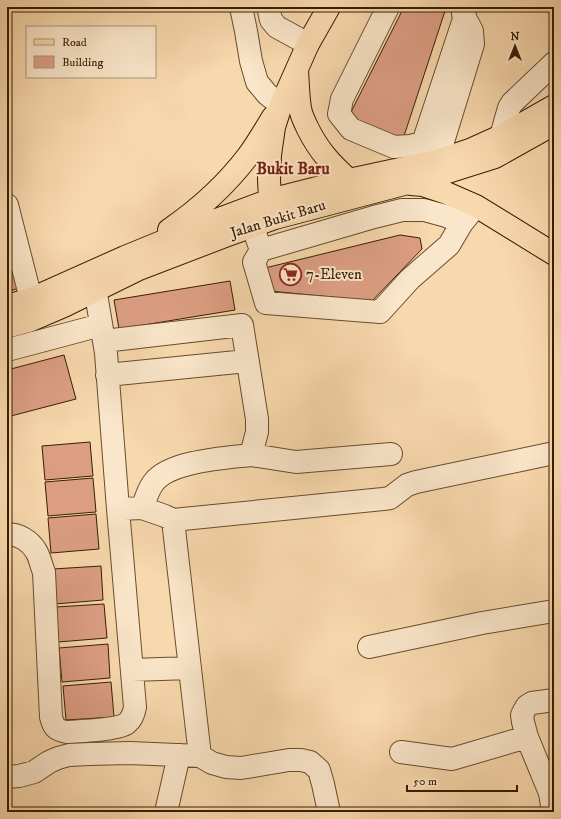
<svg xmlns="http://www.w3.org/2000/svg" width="561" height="819" viewBox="0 0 561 819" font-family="'IM FELL DW Pica',serif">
<rect width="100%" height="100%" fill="#f8d8ad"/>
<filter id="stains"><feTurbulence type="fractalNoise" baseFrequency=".005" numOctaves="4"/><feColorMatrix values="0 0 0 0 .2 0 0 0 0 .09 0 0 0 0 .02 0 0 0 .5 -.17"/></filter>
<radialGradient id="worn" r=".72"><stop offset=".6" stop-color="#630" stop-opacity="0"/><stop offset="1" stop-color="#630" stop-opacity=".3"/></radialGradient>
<path fill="#dd9f84" stroke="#381d00" d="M404,7H435L445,11L404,136L390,140L353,124L351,112Z
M400,235L420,238L422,249L372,301L270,291L265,268Z
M7,245L19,288L7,292Z
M230,281L235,310L119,329L114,300Z
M64,355L76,399L7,417V370Z
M90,442L93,476L45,480L42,446Z
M93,478L96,512L48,516L45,482Z
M96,514L99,549L51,553L48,518Z
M101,566L103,600L55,604L53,569Z
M104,604L107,638L58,642L56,607Z
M108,644L110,678L62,682L59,648Z
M111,682L114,717L66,720L63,686Z"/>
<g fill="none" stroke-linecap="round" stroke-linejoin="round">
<defs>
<path id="minor" d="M241,7L246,31L251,61L257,82L267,94L281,105
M269,7V11L271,20L277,27L308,44
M388,7L342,99L339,114L351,129L394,147L410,146L423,143L465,16
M501,136L509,108L512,103L554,63
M437,161L473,44L472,31L463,14
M7,205L31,299
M256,236L261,250L374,217L402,210H424L446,216L462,223L471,212
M261,250L254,262L266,303L380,312L410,279L449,245L462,223
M104,341L242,325L257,419V432L251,455C226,458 170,461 154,482C148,489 146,499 142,508
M7,350L101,325
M107,375L247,361
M251,455L296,462L391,454
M118,509L142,508L165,516L173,520L383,499L390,498L407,485L416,482L554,453
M173,520L200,756
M7,534C19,534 30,541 36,551C40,557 41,566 44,572L51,717C54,728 56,730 67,732C79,731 119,730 127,723C132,719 134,713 135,707L118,509L106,353L97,300L95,291L86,275
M369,647L482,623L554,611
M132,670L190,668
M401,752L452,759L527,737
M7,777L19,776L34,772L49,762L58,758L69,755L90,754L130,753L200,756L212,763L226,767L241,768L289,760H301L310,762L319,770L323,784L329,812
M166,812L179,755
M553,812L550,793L527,737L523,722L522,715L524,711L527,706L532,703L554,700"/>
<path id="major" d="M297,71C298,83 298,96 300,108C301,115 305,123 308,129C319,151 331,164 349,180
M411,184L423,185L444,192L476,206L554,254
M274,213L270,200L269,179L270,155L274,127L281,105L308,44L329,7
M169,230C198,210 226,185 248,156C257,144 265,130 273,117
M7,306L31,299L125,257L203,225L270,200L349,180L437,161L470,150L501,136L554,106
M7,327L29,321L64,306L139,269L225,236L275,218L438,175L495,157L554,124"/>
</defs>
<use href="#minor" stroke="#684c2b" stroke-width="24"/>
<use href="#major" stroke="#381d00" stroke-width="24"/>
<use href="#minor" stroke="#fae6ca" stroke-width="22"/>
<use href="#major" stroke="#f8d8ad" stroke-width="22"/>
</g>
<defs>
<symbol id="supermarket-ring" viewBox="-11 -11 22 22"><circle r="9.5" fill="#fae6ca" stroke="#8f2418" stroke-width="1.5"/><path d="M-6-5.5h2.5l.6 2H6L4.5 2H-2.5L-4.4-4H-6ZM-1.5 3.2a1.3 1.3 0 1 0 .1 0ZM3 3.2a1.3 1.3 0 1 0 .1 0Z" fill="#8f2418"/></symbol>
</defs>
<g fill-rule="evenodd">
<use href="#supermarket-ring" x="278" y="262" width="25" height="25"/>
</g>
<g text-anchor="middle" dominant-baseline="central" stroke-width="4" stroke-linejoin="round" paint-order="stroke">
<g font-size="15" fill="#381d00" stroke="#fae6ca">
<text transform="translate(278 219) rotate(-17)">Jalan Bukit Baru</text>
</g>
<g font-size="15" fill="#381d00" stroke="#fae6ca" text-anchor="start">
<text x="306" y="274">7-Eleven</text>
</g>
<g font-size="17" font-weight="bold" fill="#7a1f14" stroke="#fae6ca">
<text x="293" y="169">Bukit Baru</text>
</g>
</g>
<rect width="561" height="819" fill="none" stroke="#f8d8ad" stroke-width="24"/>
<rect x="8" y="8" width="545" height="803" fill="none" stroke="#381d00" stroke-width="2"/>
<rect x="12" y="12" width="537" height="795" fill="none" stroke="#381d00"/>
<rect x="26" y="26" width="130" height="52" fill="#fae6ca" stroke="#ac9679"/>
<rect x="34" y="39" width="20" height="6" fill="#f8d8ad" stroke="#ac9679"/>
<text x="62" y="46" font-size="12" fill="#381d00">Road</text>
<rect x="34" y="56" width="20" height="12" fill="#dd9f84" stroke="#ac9679"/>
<text x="62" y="66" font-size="12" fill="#381d00">Building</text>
<g transform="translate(515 46)" stroke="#fae6ca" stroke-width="3" paint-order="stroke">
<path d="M0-3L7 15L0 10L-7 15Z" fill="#381d00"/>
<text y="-6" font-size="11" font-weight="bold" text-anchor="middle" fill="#381d00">N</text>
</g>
<path d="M407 785v6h110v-6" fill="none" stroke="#381d00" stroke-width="2"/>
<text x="413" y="785" font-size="12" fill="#381d00" stroke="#fae6ca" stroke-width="3" paint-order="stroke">50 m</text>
<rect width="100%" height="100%" filter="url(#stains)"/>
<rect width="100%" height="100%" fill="url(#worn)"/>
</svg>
